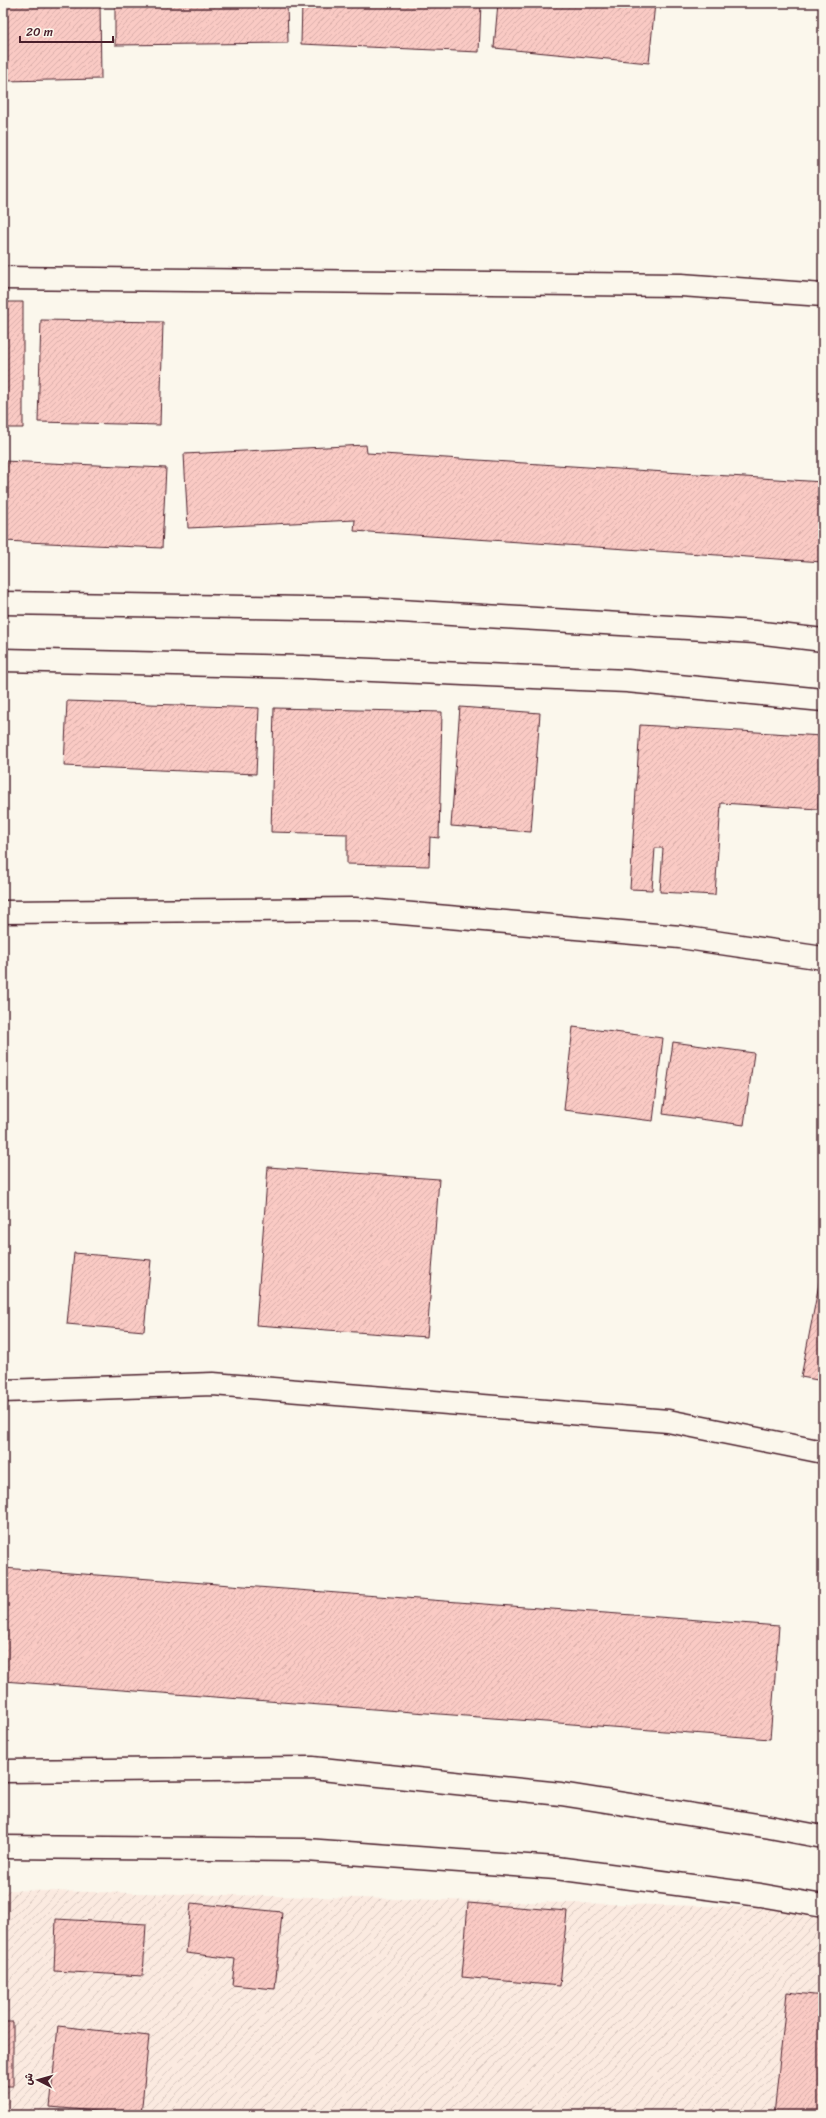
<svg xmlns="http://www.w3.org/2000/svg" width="826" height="2118" viewBox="0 0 826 2118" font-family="Sriracha,'Playpen Sans Arabic',sans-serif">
<defs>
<pattern id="industrial-furrows" width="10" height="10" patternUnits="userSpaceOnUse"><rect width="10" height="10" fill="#fbeae0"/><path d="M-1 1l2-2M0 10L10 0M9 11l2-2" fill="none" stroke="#d9c8c0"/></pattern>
<pattern id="building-hatch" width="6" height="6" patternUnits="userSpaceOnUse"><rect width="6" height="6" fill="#facac4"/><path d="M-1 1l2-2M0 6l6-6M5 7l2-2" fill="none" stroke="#d8ada9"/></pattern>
</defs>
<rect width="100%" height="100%" fill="#fbf7ec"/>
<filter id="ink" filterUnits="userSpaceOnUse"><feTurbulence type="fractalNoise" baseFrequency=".025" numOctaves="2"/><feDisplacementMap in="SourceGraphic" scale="8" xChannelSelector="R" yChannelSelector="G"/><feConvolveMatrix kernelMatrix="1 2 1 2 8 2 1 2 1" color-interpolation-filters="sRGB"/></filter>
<g filter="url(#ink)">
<path fill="url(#industrial-furrows)" d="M3,1890L794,1908L823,1914V2115H3Z"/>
<path fill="url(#building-hatch)" stroke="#4a1f2b" d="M3,3H100L101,79L3,81Z
M115,3H287L288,43L115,45Z
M302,3H481L479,52L301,44Z
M498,3H655L649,63L494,48Z
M3,302H23V428H3Z
M41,320L163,322L160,425L38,422Z
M366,445L367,453L823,482V562L354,531L355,520L188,528L184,454Z
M3,461L166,468L162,548L3,541Z
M67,701L259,708L256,774L64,766Z
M460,707L540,713L531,832L451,826Z
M274,708L442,712L439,838L430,837L429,866L347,864V834L271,832Z
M640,725L822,736L818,809L721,803L715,895L660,892L663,848H655L652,890L630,889Z
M573,1027L663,1038L653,1121L564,1110Z
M673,1042L754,1053L744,1125L663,1114Z
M268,1167L439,1179L427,1337L256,1325Z
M74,1253L151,1260L144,1331L67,1324Z
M823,1263V1381L801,1377Z
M3,1568L779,1626L770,1739L3,1681Z
M191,1903L282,1912L275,1989L232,1985L235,1959L186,1953Z
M468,1903L567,1911L560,1986L462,1977Z
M56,1919L146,1924L143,1976L54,1971Z
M787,1992L823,1996V2115H774Z
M3,2022H13V2086H3Z
M58,2026L149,2036L141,2115L50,2107Z"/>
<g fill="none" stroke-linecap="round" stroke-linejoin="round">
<defs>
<path id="street" d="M3,278L681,285L823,295
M3,603L366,609L755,632L823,640
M3,660L303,667L627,681L823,700
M3,912L355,909L680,937L823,958
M3,1391L213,1384L668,1421L823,1452"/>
<path id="secondary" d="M3,1771L312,1768L561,1794L770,1827L823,1837
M3,1847L306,1850L556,1868L760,1895L823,1906"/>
</defs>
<use href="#street" stroke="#4a1f2b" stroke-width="25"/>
<use href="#secondary" stroke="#4a1f2b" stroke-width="25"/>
<use href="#street" stroke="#fbf7ec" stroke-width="22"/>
<use href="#secondary" stroke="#fbf7ec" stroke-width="22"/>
</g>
</g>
<rect width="826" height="2118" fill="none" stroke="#fbf7ec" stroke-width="16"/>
<rect x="8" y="8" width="810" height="2102" fill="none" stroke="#4a1f2b" stroke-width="1.5" filter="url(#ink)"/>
<g transform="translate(38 2080) rotate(276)" stroke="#fbf7ec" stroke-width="3" paint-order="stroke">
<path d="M0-3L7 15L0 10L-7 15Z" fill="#4a1f2b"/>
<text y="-6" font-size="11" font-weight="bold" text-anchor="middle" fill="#4a1f2b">ش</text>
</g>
<path d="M20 36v6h93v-6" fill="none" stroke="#4a1f2b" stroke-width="2"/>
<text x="26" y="36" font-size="12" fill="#4a1f2b" stroke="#fbf7ec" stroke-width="3" paint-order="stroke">20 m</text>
</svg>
